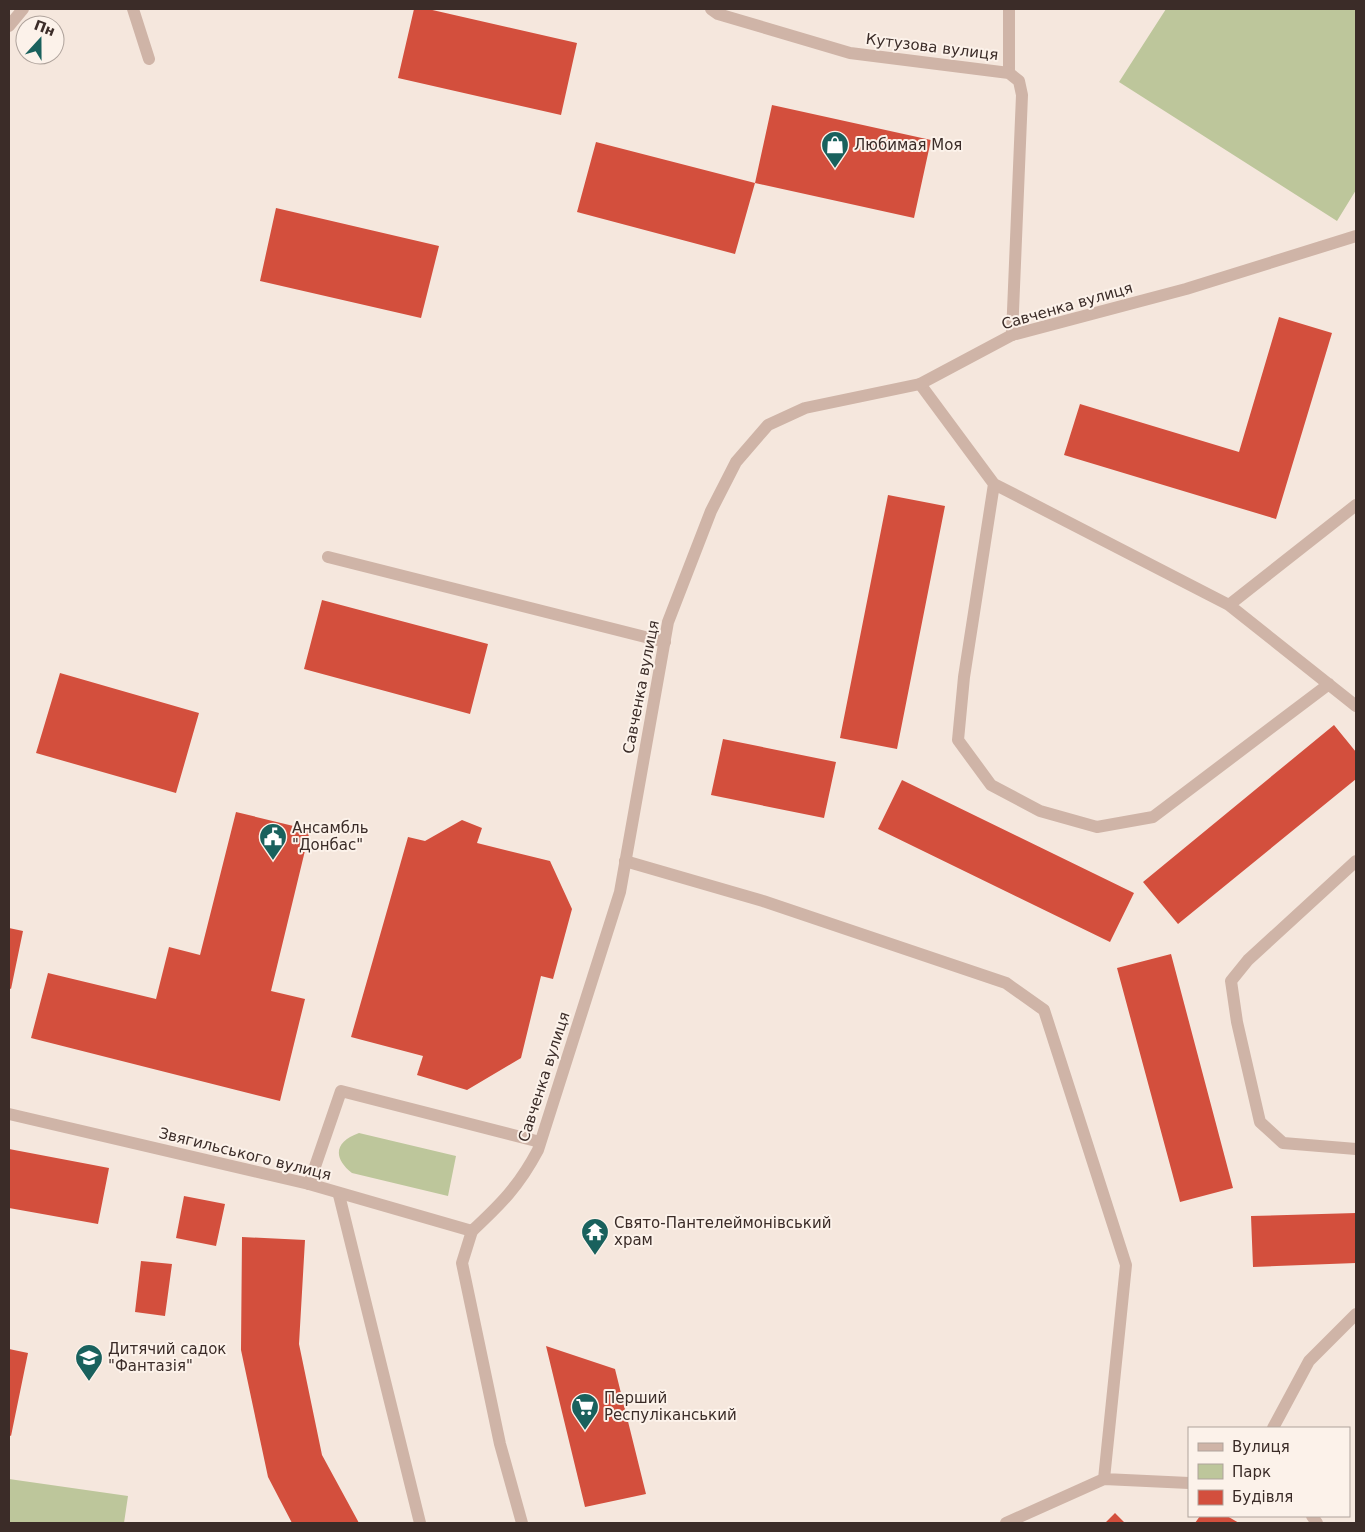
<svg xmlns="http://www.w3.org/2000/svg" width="1365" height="1532" viewBox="0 0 1365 1532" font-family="'DejaVu Sans',sans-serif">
<rect width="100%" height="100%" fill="#f5e7dd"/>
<path fill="#bdc69b" d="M1166,9H1356V190L1337,221L1119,82Z
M359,1133L456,1156L448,1196L352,1173C333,1158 334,1142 359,1133Z
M9,1479L128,1496L124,1523H9Z"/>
<path fill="#d34f3d" d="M414,9H428L577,43L561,115L398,78Z
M772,105L931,140L914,218L755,183Z
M596,142L755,183L735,254L577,212Z
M276,208L439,246L421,318L260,281Z
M1279,317L1332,333L1276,519L1064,455L1080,404L1239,452Z
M888,495L945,506L897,749L840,738Z
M322,600L488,644L470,714L304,669Z
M60,673L199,713L176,793L36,753Z
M1334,725L1356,752V779L1178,924L1143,882Z
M723,739L836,762L824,818L711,795Z
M902,780L1134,893L1110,942L878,829Z
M236,812L310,830L271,991L305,999L280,1101L31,1038L48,973L156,999L169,947L200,955Z
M462,820L482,828L477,843L550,861L572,909L553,979L541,976L521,1058L467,1090L417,1075L423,1056L351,1037L408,837L425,841Z
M9,928L23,931L11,989L9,988Z
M1171,954L1233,1188L1180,1202L1117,968Z
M9,1149L109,1168L98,1224L9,1208Z
M184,1196L225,1204L216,1246L176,1238Z
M1356,1213V1263L1253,1267L1251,1216Z
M242,1237L305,1240L299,1344L322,1455L359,1523H292L268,1477L241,1350Z
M141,1261L172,1264L165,1316L135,1312Z
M546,1346L615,1369L646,1494L585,1507Z
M9,1349L28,1353L11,1436L9,1435Z
M1115,1513L1125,1523H1105Z
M1200,1516H1227L1239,1523H1195Z"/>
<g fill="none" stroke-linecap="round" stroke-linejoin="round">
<path stroke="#cfb4a7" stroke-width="12" d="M133,9L149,59
M9,26L23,9
M1009,73V9
M920,384L994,484L1229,605L1356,706
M994,484L964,677L958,740L991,785L1040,811L1097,827L1153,817L1329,684
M328,557L665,642
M1229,605L1356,505
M625,861L763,901L1006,983L1044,1010L1126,1265L1104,1479L1006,1523
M1356,861L1248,960L1231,981L1237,1022L1260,1122L1283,1143L1356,1149
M309,1184L341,1091L540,1142
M339,1195L420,1523
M1273,1428L1309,1361L1356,1314
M1104,1479L1189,1483
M1312,1516L1317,1523"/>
<path stroke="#cfb4a7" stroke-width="12" d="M711,9L718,14L850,53L1009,73L1019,81L1022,95L1012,335
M472,1231L462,1263L500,1444L522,1523"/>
<path stroke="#cfb4a7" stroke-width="12" d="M9,1114L309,1184L472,1231C501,1204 519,1186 538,1150L620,892L668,622L711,511L736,462L768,425L805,408L920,384L1012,335L1186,289L1356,236"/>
</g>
<defs>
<symbol id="shop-pin" viewBox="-11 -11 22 30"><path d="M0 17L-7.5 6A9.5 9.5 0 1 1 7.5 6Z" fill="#19615d" stroke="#fcf2ea"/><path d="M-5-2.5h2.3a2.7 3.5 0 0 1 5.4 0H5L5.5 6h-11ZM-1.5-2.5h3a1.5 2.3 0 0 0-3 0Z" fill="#fff"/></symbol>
<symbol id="civic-pin" viewBox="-11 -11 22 30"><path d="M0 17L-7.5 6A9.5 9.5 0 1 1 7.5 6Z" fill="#19615d" stroke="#fcf2ea"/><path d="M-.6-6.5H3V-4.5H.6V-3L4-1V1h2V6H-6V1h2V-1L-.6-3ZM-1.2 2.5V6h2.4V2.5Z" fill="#fff"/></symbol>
<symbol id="temple-pin" viewBox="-11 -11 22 30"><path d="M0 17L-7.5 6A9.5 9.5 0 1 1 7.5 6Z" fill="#19615d" stroke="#fcf2ea"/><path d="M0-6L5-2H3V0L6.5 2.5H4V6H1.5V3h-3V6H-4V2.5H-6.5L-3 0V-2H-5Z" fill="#fff"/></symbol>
<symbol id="school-pin" viewBox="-11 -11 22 30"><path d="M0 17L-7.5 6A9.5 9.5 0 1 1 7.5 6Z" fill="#19615d" stroke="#fcf2ea"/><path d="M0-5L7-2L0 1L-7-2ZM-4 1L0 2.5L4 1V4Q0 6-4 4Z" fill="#fff"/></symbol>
<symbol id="supermarket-pin" viewBox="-11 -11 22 30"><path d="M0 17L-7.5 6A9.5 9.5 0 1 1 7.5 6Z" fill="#19615d" stroke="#fcf2ea"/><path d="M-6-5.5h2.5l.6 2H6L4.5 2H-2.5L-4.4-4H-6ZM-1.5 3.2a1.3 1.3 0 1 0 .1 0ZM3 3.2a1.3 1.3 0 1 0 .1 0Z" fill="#fff"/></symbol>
</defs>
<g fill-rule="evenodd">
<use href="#shop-pin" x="819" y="129" width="32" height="43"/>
<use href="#civic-pin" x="257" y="821" width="32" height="43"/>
<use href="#temple-pin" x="579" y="1216" width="32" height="43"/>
<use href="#school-pin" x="73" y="1342" width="32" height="43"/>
<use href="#supermarket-pin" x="569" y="1391" width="32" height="43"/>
</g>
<g text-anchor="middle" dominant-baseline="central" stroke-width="4" stroke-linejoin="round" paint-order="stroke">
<g font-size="15" fill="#3b2c28" stroke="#fcf2ea">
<text transform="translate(932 47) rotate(7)">Кутузова вулиця</text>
<text transform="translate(1067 306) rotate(-16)">Савченка вулиця</text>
<text transform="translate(641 687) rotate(-79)">Савченка вулиця</text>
<text transform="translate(544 1077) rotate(-72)">Савченка вулиця</text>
<text transform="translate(245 1154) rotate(14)">Звягильського вулиця</text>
</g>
<g font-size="15" fill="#3b2c28" stroke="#fcf2ea" text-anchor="start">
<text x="854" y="145">Любимая Моя</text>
<text x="292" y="828">Ансамбль<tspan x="292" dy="17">"Донбас"</tspan></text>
<text x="614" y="1223">Свято-Пантелеймонівський<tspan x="614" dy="17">храм</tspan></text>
<text x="108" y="1349">Дитячий садок<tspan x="108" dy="17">"Фантазія"</tspan></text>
<text x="604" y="1398">Перший<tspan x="604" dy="17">Респуліканський</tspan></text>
</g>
</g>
<rect width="1365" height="1532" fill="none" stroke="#3b2c28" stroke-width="20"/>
<rect x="1188" y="1427" width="162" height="90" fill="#fcf2ea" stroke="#afa39c"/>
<rect x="1198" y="1443" width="25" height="8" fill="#cfb4a7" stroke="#afa39c"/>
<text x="1232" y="1452" font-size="15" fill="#3b2c28">Вулиця</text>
<rect x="1198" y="1464" width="25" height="15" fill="#bdc69b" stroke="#afa39c"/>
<text x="1232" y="1477" font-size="15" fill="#3b2c28">Парк</text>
<rect x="1198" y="1490" width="25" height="15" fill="#d34f3d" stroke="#afa39c"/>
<text x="1232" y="1502" font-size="15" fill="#3b2c28">Будівля</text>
<g transform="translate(40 40) rotate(21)"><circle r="24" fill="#fcf2ea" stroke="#afa39c"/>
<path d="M0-4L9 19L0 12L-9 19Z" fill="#19615d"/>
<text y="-8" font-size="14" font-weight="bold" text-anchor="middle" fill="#3b2c28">Пн</text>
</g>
</svg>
